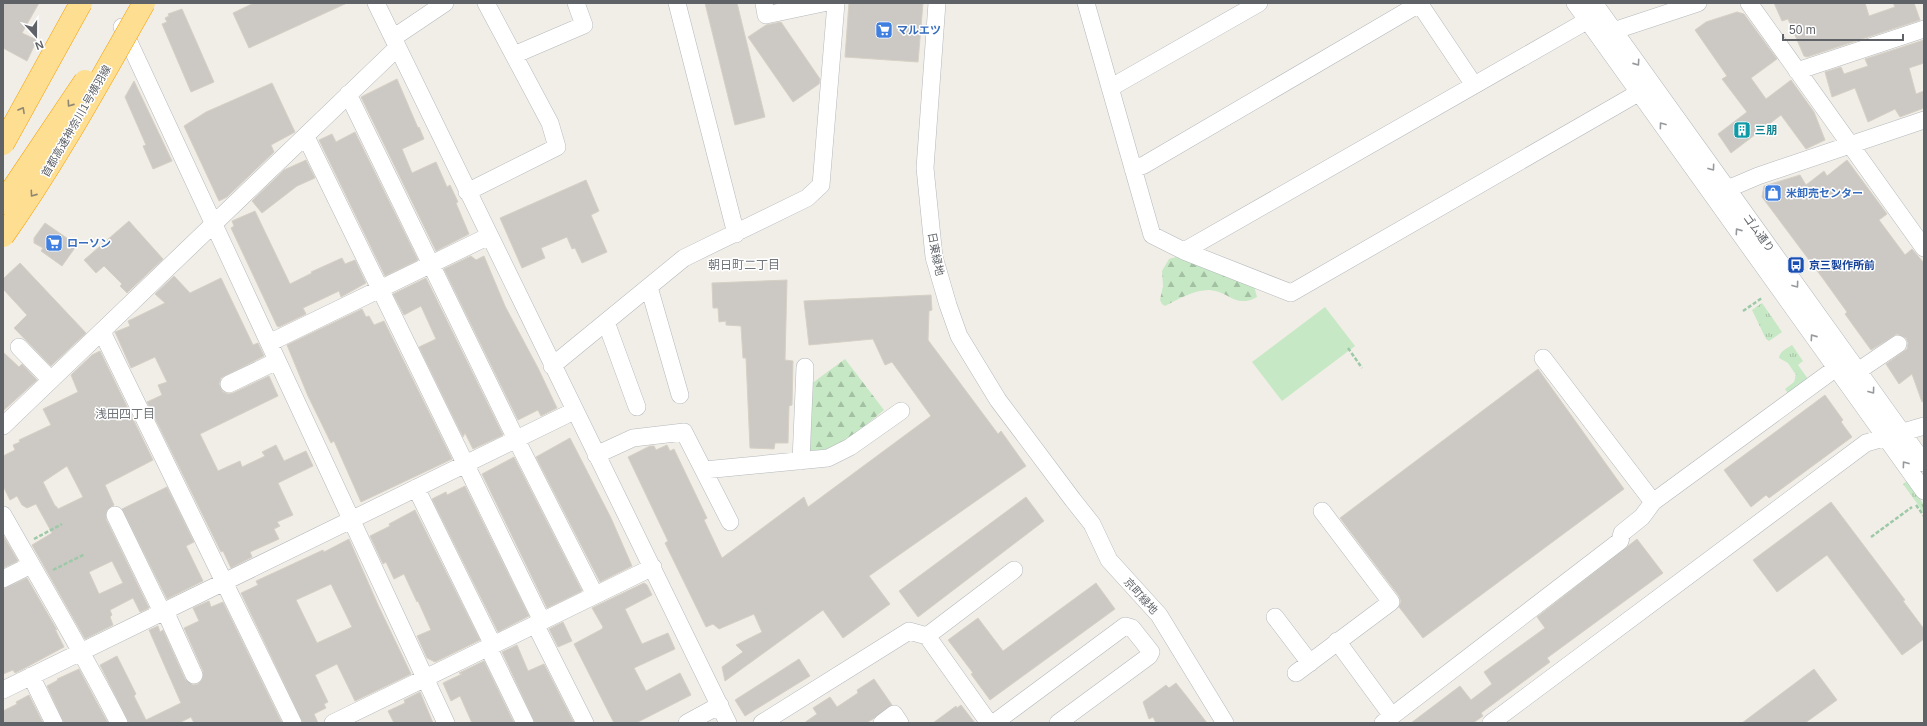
<svg xmlns="http://www.w3.org/2000/svg" width="1927" height="726" viewBox="0 0 1927 726" font-family="Arial,'Noto Sans JP',sans-serif">
<defs>
<pattern id="grass-tufts" width="24" height="20" patternUnits="userSpaceOnUse"><rect width="24" height="20" fill="#c6e8c4"/><path d="M3 7l-1-3M5 7V3M7 7l1-3M15 17l-1-3M17 17v-4M19 17l1-3" fill="none" stroke="#a4c0a3"/></pattern>
<pattern id="forest-firs" width="22" height="20" patternUnits="userSpaceOnUse"><rect width="22" height="20" fill="#c6e8c4"/><path d="M5 1l3.5 6h-7zM16 11l3.5 6h-7z" fill="#a4c0a3"/></pattern>
</defs>
<rect width="100%" height="100%" fill="#f1eee7"/>
<path fill="url(#grass-tufts)" d="M1762,303L1782,332L1769,341L1766,339L1752,310Z
M1792,345L1803,361L1798,365L1808,379L1788,393L1785,389L1794,382L1796,375L1788,363L1779,358C1780,351 1786,349 1792,345Z
M1907,481L1924,505V513L1903,484Z"/>
<path fill="url(#forest-firs)" d="M1176,257L1254,286L1257,297C1235,309 1229,291 1209,290C1193,290 1179,299 1165,306L1162,304L1160,300L1163,286L1162,271L1169,259Z
M845,359L884,410C865,425 830,461 805,448L807,387Z"/>
<path fill="#c6e8c4" d="M1325,307L1355,346L1282,401L1252,362Z"/>
<path fill="#ccc9c4" stroke="#d6d0c5" fill-rule="evenodd" d="M3,3H39L22,33L37,40L27,61L3,48Z
M254,3H347L249,48L233,13Z
M705,3H737L765,117L735,125Z
M849,3H923L918,62L845,57Z
M1774,3H1865L1869,16L1895,7L1893,3H1914L1920,20L1807,57L1804,56L1788,19L1782,21Z
M182,9L214,82L191,92L162,24L167,22L165,18L169,16L168,14Z
M1737,12L1744,14L1777,59L1751,78L1766,99L1791,80L1814,112L1825,140L1806,149L1781,115L1731,153L1718,134L1747,112L1722,79L1727,76L1695,30L1706,22Z
M781,22L820,79L819,84L793,102L748,37L766,25Z
M1924,40V63L1909,68L1916,94L1924,91V108L1900,117L1895,109L1868,122L1855,88L1832,97L1825,72L1841,67L1844,74L1868,66L1865,59Z
M397,79L418,128L419,127L424,139L402,149L412,173L436,162L447,187L450,185L458,202L456,203L469,234L436,251L361,97Z
M134,81L172,161L153,169L143,146L146,145L125,97Z
M272,83L295,132L271,145L274,152L227,197L219,201L184,126L206,112Z
M355,132L418,260L385,276L319,140L332,134L336,142Z
M306,160L315,178L297,186L262,213L252,201L284,170Z
M1847,160L1887,214L1879,220L1905,255L1912,249L1924,263V401L1922,402L1912,374L1899,384L1886,364L1907,349L1908,343L1906,338L1897,334L1871,350L1845,314L1847,312L1824,280L1762,197L1764,186L1800,175L1806,185L1824,171L1827,176Z
M586,180L599,211L591,215L607,252L582,263L575,248L572,249L567,237L541,248L545,258L522,268L500,218Z
M255,211L290,284L312,273L311,272L342,258L345,264L355,260L366,283L341,297L339,291L303,308L306,314L279,327L277,326L231,228L234,226L232,221Z
M129,221L163,259L127,293L120,286L122,284L104,266L96,273L84,260Z
M45,223L77,245L62,266L41,251L43,248L34,243V238Z
M471,256L476,260L484,256L505,306L538,368L557,408L541,416L538,410L518,420L444,269Z
M20,263L86,333L51,366L14,328L27,315L3,289V279Z
M174,276L190,293L221,278L253,345L258,343L264,356L221,378L219,384L223,392L228,394L233,393L269,376L278,396L200,434L218,471L240,461L242,467L265,456L262,452L276,445L284,461L306,451L313,466L278,483L293,515L277,522L280,526L274,529L279,539L250,552L252,557L231,568L223,551L221,552L147,402L162,395L158,385L167,382L155,357L131,368L115,332L130,326L128,321L165,303L155,294Z
M426,278L503,435L473,449L465,433L463,437L419,347L436,339L421,306L404,315L393,294Z
M787,280L785,360L793,361L792,405L789,406L788,443H775L774,449L750,448L746,358H743L741,326L726,325V321L719,322L718,308H713L712,283Z
M931,295L932,310L929,311L928,340L998,434L1001,431L1026,466L869,576L890,604L843,638L823,610L725,681L722,667L743,652L736,645L762,632L754,614L719,629L713,624L706,627L665,543L668,541L628,457L650,446H654L656,450L667,445L670,451L674,449L707,518L704,520L722,558L804,497L808,507L931,416L892,362L885,365L873,339L809,345L804,301Z
M362,309L366,317L369,316L374,325L384,321L452,459L361,502L334,441L331,443L308,396L287,345Z
M100,351L153,460L105,485L114,505L107,510L106,519L149,608L140,612L133,598L110,610L112,615L110,617L113,625L85,639L32,545L52,533L36,504L27,508L22,505L17,496L10,500L3,486V456L15,450L13,445L20,442L19,440L51,425L43,409L78,392L71,375L92,355ZM67,466L83,497L58,509L56,506H55L43,482ZM112,561L123,583L99,594L89,572Z
M3,352L19,367L22,364L37,380L3,411Z
M1538,369L1624,489L1423,638L1399,607L1401,601L1399,596L1340,518Z
M1825,395L1843,420L1841,422L1852,437L1769,498L1766,495L1751,507L1724,470Z
M570,438L611,518L632,566L600,582L536,457Z
M514,457L582,591L547,608L482,474Z
M465,486L529,616L498,632L432,499L446,492L447,495Z
M167,487L194,542L186,546L203,581L167,599L122,509Z
M1026,497L1044,521L918,617L899,591Z
M1831,502L1905,600L1903,601L1924,629V639L1902,655L1827,555L1777,592L1753,560Z
M415,510L480,640L435,662L427,658L417,636L431,630L418,601L417,602L404,574L394,579L386,562L383,564L370,536L390,526L389,524Z
M3,535L18,561L3,568Z
M349,539L378,605L411,674L355,701L337,664L315,675L328,702L324,704L326,708L314,714L318,723H303L241,593L258,585L256,581L323,550L324,552ZM331,584L352,627L317,643L296,600Z
M1637,539L1663,573L1547,658L1550,662L1481,713L1483,716L1473,723H1411L1460,686L1471,700L1492,684L1484,672L1545,628L1537,617Z
M27,578L57,630L55,629L64,647L23,669L15,673L13,670L3,674V589Z
M644,583L647,585L652,595L625,609L642,644L668,633L675,649L634,668L646,691L680,673L691,695L636,723H614L574,644L602,629L603,627L592,608Z
M1096,583L1115,609L990,700L971,674L973,673L948,640L978,618L1003,651Z
M209,601L211,607L223,602L282,723H194L191,717L179,723H129L100,665L117,656L136,694L134,696L146,720L181,703L149,630L158,626L160,632L163,630L185,679L193,685L198,684L202,680L203,671L184,628L199,621L193,608Z
M563,622L572,641L558,647L549,629Z
M517,645L528,671L544,664L574,723H535L502,652Z
M799,659L810,676L745,716L735,700Z
M484,661L514,723H472L460,696L451,701L443,683L462,674L459,673Z
M79,669L96,701L108,723H64L47,686L58,680L57,679Z
M1814,669L1837,700L1805,723H1742Z
M874,679L892,705L873,719L866,723H804L817,714L813,708L830,697L837,707L858,693L857,690Z
M1176,683L1188,698L1207,723H1156L1153,717L1149,719L1143,702L1166,685L1169,688Z
M420,692L433,723H394L388,711L405,703L404,700Z
M29,695L43,723H3V711L17,704L16,702Z
M961,705L975,723H933L956,706L957,708Z"/>
<g fill="none" stroke-linecap="round" stroke-linejoin="round">
<defs>
<path id="minor" d="M376,3L728,723
M677,3L736,234
M764,3L766,15L823,3
M937,3L925,168L934,257L948,305L959,336L998,400L1073,500L1092,524L1109,560L1159,615L1225,723
M1086,3L1152,235L1184,251L1291,293L1652,85
M1419,3L1474,85
M1575,3L1924,491
M1594,3L1924,463
M1749,3L1924,248
M122,27L446,723
M1604,34L1698,3
M393,38L445,3
M514,55L584,25L576,3
M1797,71L1924,29
M1110,88L1259,3
M348,94L516,439L595,595
M306,137L542,621
M1133,169L1144,165L1419,4
M467,192L557,147L550,123L486,3
M1718,193L1758,176L1924,120
M1184,251L1597,15
M649,287L680,395
M606,322L637,407
M102,332L293,723
M269,343L489,236
M19,347L51,380
M1543,358L1653,502
M552,366L684,258L807,198L821,185L836,3
M1858,371L1898,344
M229,384L277,361
M3,426L397,48
M596,455L633,438L684,432L730,522
M801,461L805,367
M704,470L828,458L850,447L901,411
M416,488L493,645
M3,515C42,584 83,652 119,723
M115,515L162,612
M3,579L31,565
M165,611L194,675
M1275,617L1310,663
M535,624L585,723
M927,636L1014,570
M1337,641L1392,716
M488,647L525,723
M1296,673L1391,602L1322,511
M31,676L54,723
M3,690L574,411
M333,723L653,567
M687,723L720,705
M762,723L909,631L927,636L989,723
M882,723L894,714L900,723
M994,723L1125,626L1132,628L1151,652L1149,656L1058,723
M1383,723L1620,541L1622,533L1642,517L1653,502L1836,368
M1491,723L1866,443L1924,426"/>
</defs>
<use href="#minor" stroke="#b5b8bc" stroke-width="18"/>
<path stroke="#9dc9a8" stroke-width="2.5" stroke-dasharray="4 2" stroke-linecap="butt" d="M1743,311L1762,298
M1348,348L1362,368
M1916,505L1924,516
M1871,537L1912,507
M34,539L62,524
M53,570L85,554"/>
<use href="#minor" stroke="#fff" stroke-width="17"/>
<defs>
<path id="highway-bridge" d="M3,144L81,3
M3,203L85,81
M3,236C56,161 99,82 144,3"/>
</defs>
<use href="#highway-bridge" stroke="#f8a000" stroke-width="23" stroke-linecap="butt"/>
<use href="#highway-bridge" stroke="#fede91" stroke-width="22"/>
</g>
<defs><path id="oneway-chevron" d="M-2-3.5L2.5 0L-2 3.5" fill="none" stroke-width="1.6" stroke-linecap="round" stroke-linejoin="round"/></defs>
<g stroke="#979a9d">
<use href="#oneway-chevron" transform="translate(1637 63) rotate(55)"/>
<use href="#oneway-chevron" transform="translate(1662 125) rotate(-126)"/>
<use href="#oneway-chevron" transform="translate(1712 168) rotate(54)"/>
<use href="#oneway-chevron" transform="translate(1738 231) rotate(-125)"/>
<use href="#oneway-chevron" transform="translate(1796 285) rotate(54)"/>
<use href="#oneway-chevron" transform="translate(1813 337) rotate(-125)"/>
<use href="#oneway-chevron" transform="translate(1872 391) rotate(54)"/>
<use href="#oneway-chevron" transform="translate(1905 464) rotate(-126)"/>
</g>
<g stroke="#8f8874">
<use href="#oneway-chevron" transform="translate(70 104) rotate(125)"/>
<use href="#oneway-chevron" transform="translate(22 110) rotate(-61)"/>
<use href="#oneway-chevron" transform="translate(33 194) rotate(125)"/>
</g>
<defs>
<symbol id="supermarket-square" viewBox="-11 -11 22 22"><rect x="-9" y="-9" width="18" height="18" rx="4" fill="#3f7fe0" stroke="#fff"/><path d="M-6-5.5h2.5l.6 2H6L4.5 2H-2.5L-4.4-4H-6ZM-1.5 3.2a1.3 1.3 0 1 0 .1 0ZM3 3.2a1.3 1.3 0 1 0 .1 0Z" fill="#fff"/></symbol>
<symbol id="building-square" viewBox="-11 -11 22 22"><rect x="-9" y="-9" width="18" height="18" rx="4" fill="#0f9aa8" stroke="#fff"/><path d="M-4-6H4V6H1V3H-1V6H-4ZM-2.5-4.3h1.7v1.8h-1.7ZM.8-4.3h1.7v1.8H.8ZM-2.5-1h1.7V.8h-1.7ZM.8-1h1.7V.8H.8Z" fill="#fff"/></symbol>
<symbol id="shop-square" viewBox="-11 -11 22 22"><rect x="-9" y="-9" width="18" height="18" rx="4" fill="#3f7fe0" stroke="#fff"/><path d="M-5-2.5h2.3a2.7 3.5 0 0 1 5.4 0H5L5.5 6h-11ZM-1.5-2.5h3a1.5 2.3 0 0 0-3 0Z" fill="#fff"/></symbol>
<symbol id="bus-square" viewBox="-11 -11 22 22"><rect x="-9" y="-9" width="18" height="18" rx="4" fill="#1a4fb4" stroke="#fff"/><path d="M-5-6H5V4H4V6H2V4H-2V6H-4V4H-5ZM-3.5-4V0h7V-4ZM-3.5 1.2v1.5H-2V1.2ZM2 1.2v1.5H3.5V1.2Z" fill="#fff"/></symbol>
</defs>
<g fill-rule="evenodd">
<use href="#supermarket-square" x="874" y="20" width="20" height="20"/>
<use href="#building-square" x="1732" y="120" width="20" height="20"/>
<use href="#shop-square" x="1763" y="183" width="20" height="20"/>
<use href="#supermarket-square" x="44" y="233" width="20" height="20"/>
<use href="#bus-square" x="1786" y="255" width="20" height="20"/>
</g>
<g text-anchor="middle" dominant-baseline="central" stroke-width="3" stroke-linejoin="round" paint-order="stroke">
<g font-size="11" font-weight="bold" fill="#366cbe" stroke="#fff" text-anchor="start">
<text x="897" y="30">マルエツ</text>
<text x="1786" y="193">米卸売センター</text>
<text x="67" y="243">ローソン</text>
</g>
<g font-size="11" fill="#5f6368" stroke="#fff">
<text transform="translate(76 121) rotate(-60)">首都高速神奈川1号横羽線</text>
<text transform="translate(1759 233) rotate(54)">ゴム通り</text>
<text transform="translate(936 254) rotate(79)">日東緑地</text>
<text transform="translate(1141 596) rotate(48)">京町緑地</text>
</g>
<g font-size="11" font-weight="bold" fill="#0d838f" stroke="#fff" text-anchor="start">
<text x="1755" y="130">三朋</text>
</g>
<g font-size="11" font-weight="bold" fill="#164399" stroke="#fff" text-anchor="start">
<text x="1809" y="265">京三製作所前</text>
</g>
<g font-size="12" fill="#70757a" stroke="#fff">
<text x="744" y="265">朝日町二丁目</text>
<text x="125" y="414">浅田四丁目</text>
</g>
</g>
<rect width="1927" height="726" fill="none" stroke="#5f6368" stroke-width="8"/>
<g transform="translate(36 36) rotate(159)" stroke="#ffffff" stroke-width="3" paint-order="stroke">
<path d="M0-3L7 15L0 10L-7 15Z" fill="#5f6368"/>
<text y="-6" font-size="11" font-weight="bold" text-anchor="middle" fill="#5f6368">N</text>
</g>
<path d="M1783 34v6h120v-6" fill="none" stroke="#5f6368" stroke-width="2"/>
<text x="1789" y="34" font-size="12" fill="#5f6368" stroke="#ffffff" stroke-width="3" paint-order="stroke">50 m</text>
</svg>
